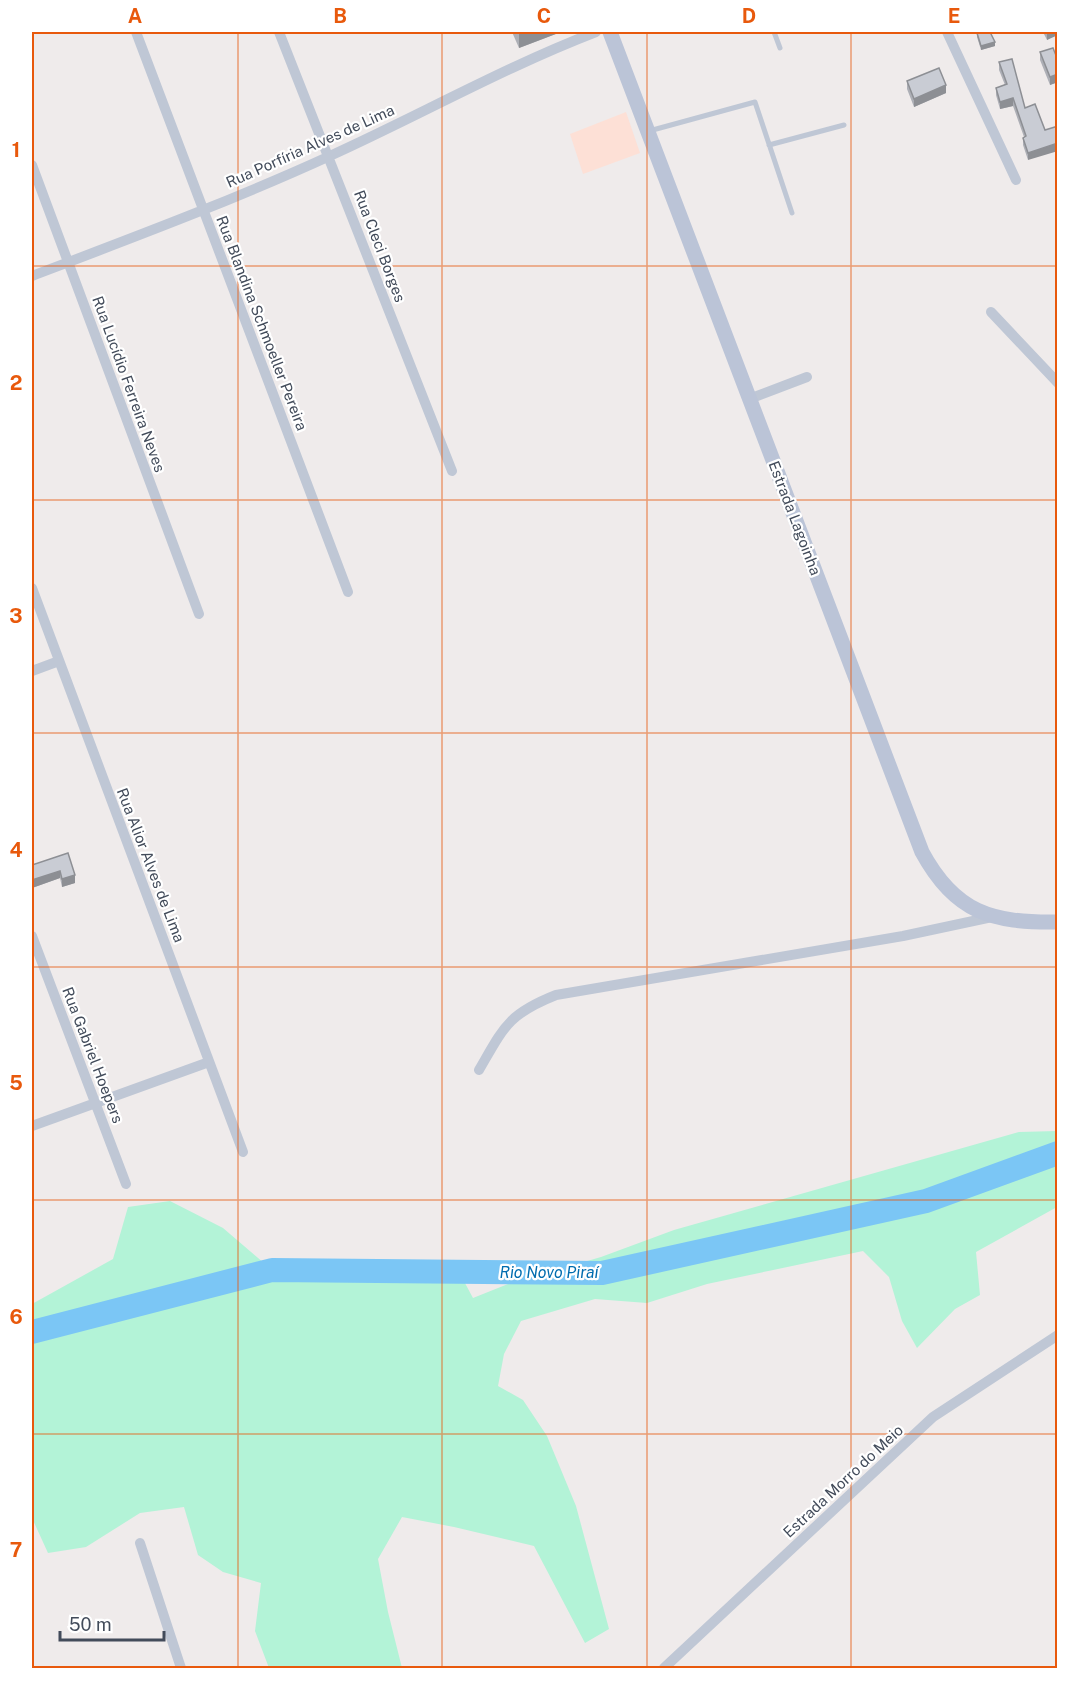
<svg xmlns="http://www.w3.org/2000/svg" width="1089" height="1700" viewBox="0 0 1089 1700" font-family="'Public Sans',sans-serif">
<rect width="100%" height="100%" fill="#efebeb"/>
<path fill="#fde0d6" d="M626,112L640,153L583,174L570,134Z"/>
<path fill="#b3f3d7" d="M1057,1131V1207L976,1252L980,1295L955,1309L917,1348L902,1321L889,1277L863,1251L707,1284L647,1303L595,1299L521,1321L504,1354L498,1386L523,1400L547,1436L576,1506L609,1629L585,1643L534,1546L454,1527L402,1517L378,1559L388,1612L402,1668H338L334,1667L269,1668L255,1631L261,1583L223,1572L198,1555L184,1507L140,1513L86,1547L48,1553L32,1518V1304L113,1259L128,1207L170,1201L223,1228L272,1270L459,1272L473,1298L508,1284L601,1257L674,1230L1019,1132Z"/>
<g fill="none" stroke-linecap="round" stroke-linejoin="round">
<path stroke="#7bc6f5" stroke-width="24" d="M32,1332L272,1270L602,1273L926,1201L1058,1153"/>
<path stroke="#bfc7d5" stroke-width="5" d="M774,32L780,48
M649,131L755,102L792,213
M769,145L844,125"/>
<path stroke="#bfc7d5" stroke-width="10" d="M136,32L348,592
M279,32L452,471
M947,32L1016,180
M32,165L199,614
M32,276C132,238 234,200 332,155C420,115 505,67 596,32
M991,312L1058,383
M749,399L807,377
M32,588L243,1152
M32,671L59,661
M32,936L126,1184
M479,1070C504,1027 508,1014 556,995L903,936L992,917
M32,1126L209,1062
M140,1543L181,1668
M664,1668L933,1417L1058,1335"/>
<path stroke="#bbc4d7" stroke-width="15" d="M610,32L922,852C955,913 992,923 1058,922"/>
</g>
<path fill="#adafb6" d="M512,32H561L519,48Z
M1043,32H1058L1047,40Z
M977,33L995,46L981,50L977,37Z
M1040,52L1058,57V82L1050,85L1040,60Z
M999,62L1025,108L1035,104L1028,160L1023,145V138L1024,137L1013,106L1000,109L996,95V88L1005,85L999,70Z
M907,81L946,93L914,107L907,89Z
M32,865L75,875V883L62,887L60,878L32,888Z"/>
<path fill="#8d8f94" d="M522,32H561L519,48V33Z
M1047,32H1058V35L1047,40Z
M995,42V46L981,50V46Z
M1058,74V82L1050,85V77Z
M946,85V93L914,107V99Z
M1013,98V106L1000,109V102Z
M1058,143V151L1028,160V153Z
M60,871V878L32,888V880Z
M75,875V883L62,887V879Z"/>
<path fill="#c9ccd4" stroke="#8d8f94" stroke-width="1.5" d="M981,32H990L995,42L981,46L977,33Z
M1053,48L1057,58L1058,57V74L1050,77L1040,52Z
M1012,59L1025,108L1035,104L1045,130L1058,126V143L1028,153L1023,138L1026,136L1013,98L1000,102L996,88L1007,84L999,62Z
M939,68L946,85L914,99L907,81Z
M68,853L75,875L62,879L60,871L32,880V865Z"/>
<path fill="none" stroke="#e8590c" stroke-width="1.5" stroke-opacity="0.55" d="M238,32V1668M442,32V1668M647,32V1668M851,32V1668M32,266H1058M32,500H1058M32,733H1058M32,967H1058M32,1200H1058M32,1434H1058"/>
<g text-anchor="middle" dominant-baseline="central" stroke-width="4.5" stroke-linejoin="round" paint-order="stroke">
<g font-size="15" fill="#424b5a" stroke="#fff">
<text transform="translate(310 146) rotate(-24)">Rua Porfíria Alves de Lima</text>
<text transform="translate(380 246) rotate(69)">Rua Cleci Borges</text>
<text transform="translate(262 323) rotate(69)">Rua Blandina Schmoeller Pereira</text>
<text transform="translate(129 384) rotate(70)">Rua Lucídio Ferreira Neves</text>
<text transform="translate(795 518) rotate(69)">Estrada Lagoinha</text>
<text transform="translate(151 865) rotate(69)">Rua Alior Alves de Lima</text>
<text transform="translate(93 1055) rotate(69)">Rua Gabriel Hoepers</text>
<text transform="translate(843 1481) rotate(-43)">Estrada Morro do Meio</text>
</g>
<g font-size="16" font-style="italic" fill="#006caf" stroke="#fff">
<text x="549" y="1272">Rio Novo Piraí</text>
</g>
</g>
<rect width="1089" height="1700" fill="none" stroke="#ffffff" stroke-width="66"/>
<path d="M60 1631v9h104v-9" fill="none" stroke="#424b5a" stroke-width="3"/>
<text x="69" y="1631" font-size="18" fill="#424b5a" stroke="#ffffff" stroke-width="4.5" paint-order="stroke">50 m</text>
<rect x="33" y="33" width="1023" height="1634" fill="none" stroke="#e8590c" stroke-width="2"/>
<g font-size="20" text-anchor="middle" font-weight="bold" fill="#e8590c">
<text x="135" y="23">A</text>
<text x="340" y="23">B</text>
<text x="544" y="23">C</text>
<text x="749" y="23">D</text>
<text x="954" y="23">E</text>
<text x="16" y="157">1</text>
<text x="16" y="390">2</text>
<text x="16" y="623">3</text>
<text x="16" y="857">4</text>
<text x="16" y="1090">5</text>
<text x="16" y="1324">6</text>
<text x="16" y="1557">7</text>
</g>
</svg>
